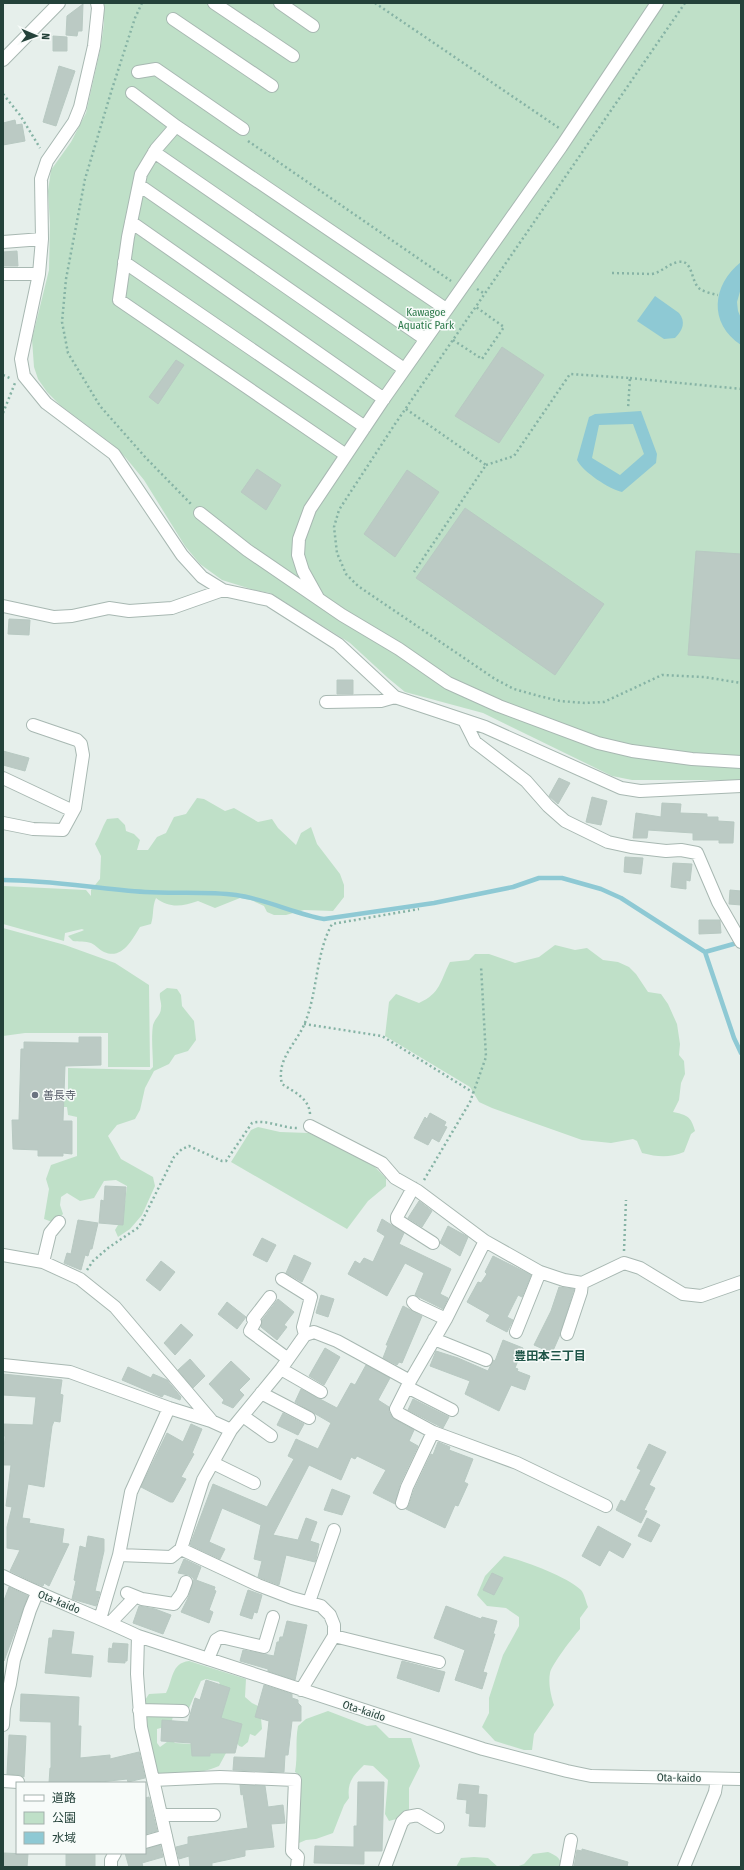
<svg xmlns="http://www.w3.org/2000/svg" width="744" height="1870" viewBox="0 0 744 1870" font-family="'Fira Sans Condensed','Noto Sans JP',sans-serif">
<rect width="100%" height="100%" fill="#e6efeb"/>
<path fill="#bfe0c8" d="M104,3H741V780H632L612,776L483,713L405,692L388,678L350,643L270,593L254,590L222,580L200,564L185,546L144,480L126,458L112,444L60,405L47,392L38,379L34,367L32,339L49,270L50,224L48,191L51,170L71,142L86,113L101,46L104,23Z
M197,798L204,799L225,811L234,808L258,822L272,819L278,828L296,845L301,833L311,827L317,844L340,874L344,885V897L333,911L304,910L286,915H274L267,912L264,906L251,900L240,898L215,908L198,901C183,906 170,909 156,898C152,907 154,915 151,924L140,927C132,940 122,960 104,952C99,950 96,945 91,943C86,941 78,942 73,941L68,936L82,931L84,930L82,929L65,933L64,941L3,924V886L86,890L91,896V890L100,879L101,856L95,844C100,836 102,827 107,819L118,818L125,825L126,831L134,834L140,840L137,850H148L157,837L166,833L174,817L186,814Z
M3,928L65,945L115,963L149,985L150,1067H108V1033H25L3,1036Z
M555,945L575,950L587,948L603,960L618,962L629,967L636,974L648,992L661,994L668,1004L677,1024L680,1044L679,1055L684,1061L685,1074L681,1083L679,1100L673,1112C687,1115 691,1116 695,1131L691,1134L684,1152C669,1158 658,1157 642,1153L637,1141L633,1139L611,1143L582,1140L492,1108L479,1102L470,1087L385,1036L389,1002L396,994L419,1003C441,993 440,981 450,962L469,960L475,954H489L515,963L539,957Z
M167,988L177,989L181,995L182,1006L194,1021L196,1040L188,1051L175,1055L169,1064L154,1071L145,1088L140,1110L135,1119L117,1125L108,1136L121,1159L153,1177L155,1186L142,1215L130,1229L118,1237L115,1230L123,1217L127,1186L116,1180L104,1181L94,1198L80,1201L67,1193L61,1197L60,1205L63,1214L55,1223L44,1219L49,1189L46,1179L51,1165L77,1156V1117L68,1115L67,1107H63V1093L68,1091V1068L150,1070L153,1067C153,1054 151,1038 153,1025C155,1018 161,1015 161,1008C162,1003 159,999 160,993Z
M258,1127L280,1132L309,1133L372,1164L386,1178V1186L368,1201L347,1229L231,1162L251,1130Z
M504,1556C524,1561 566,1576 581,1590C584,1593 586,1602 588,1607L580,1618V1629C573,1637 552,1664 550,1673C548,1683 551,1696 554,1705L534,1734L532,1750H524L495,1741L482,1727L489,1713V1698L503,1655L519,1626V1617L506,1608L487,1606L477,1595L485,1576Z
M189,1661L246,1679L245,1697L252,1703L260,1707L262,1729L255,1736L250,1734L248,1742L242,1747L239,1746L236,1741L223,1747L226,1753L219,1766C204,1773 174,1777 157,1773L145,1715L173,1716L171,1725L157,1729V1743L160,1747L171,1739L175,1743L191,1744L193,1727L221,1688L219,1682L206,1679L201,1681L189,1708L148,1707L143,1703L149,1694L166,1693C173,1680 171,1663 189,1661Z
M328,1711L367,1726L376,1725L389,1738H411L420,1766L409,1788V1811L400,1818L389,1821L385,1814L388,1780L373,1766L364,1765C353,1776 347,1782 349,1798L344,1805L333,1833L316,1839L306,1840L299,1843L301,1776L295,1772C298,1756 295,1742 298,1726L306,1719Z
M548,1852C555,1855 562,1858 561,1867H516L524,1864L533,1854Z
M474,1857L488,1858L498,1867H456L461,1858Z"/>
<path fill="#8ec9d4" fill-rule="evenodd" d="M741,262V288L737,302L738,311L741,318V345C708,323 712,285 741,262Z
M655,296L679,313C686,322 683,330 675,338L664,339L637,321Z
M641,411L657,454L656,463L622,492C609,489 583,472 577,460L589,417L595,414ZM633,424L644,454L620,475L592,458L599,425Z"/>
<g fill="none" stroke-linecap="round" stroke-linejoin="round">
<path stroke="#8ec9d4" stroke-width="4.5" d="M3,880C51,880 98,889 145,892C175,894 206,891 236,895C266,899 295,914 324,919L434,903L513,887L539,878H562L601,889L621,898L705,952L734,1038L741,1053
M705,952L737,943"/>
</g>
<path fill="#bbcac4" stroke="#b8c9c2" d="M83,4L82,31H78L77,36L66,35L67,16Z
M53,36L67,37V51H53Z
M59,66L75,71L56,126L43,122Z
M15,120L16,125L22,124L25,141L3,145V123Z
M17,251L18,266H3V252Z
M502,347L544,375L499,443L455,416Z
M176,360L184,365L158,404L149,397Z
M257,469L281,485L266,510L241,492Z
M407,470L439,492L395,557L364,534Z
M465,508L604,604L555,675L416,578Z
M696,551L741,554V659L688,655Z
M9,619L30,620L29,635L8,634Z
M337,680H353V694H337Z
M3,751L29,758L25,771L3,765Z
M559,778L570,783L558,804L549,796Z
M592,797L607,801L601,825L586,822Z
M662,803L681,804L680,813L707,814V817H718V821L734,822L733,843H719V840H693V833L648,830L647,838H633L636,813L661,817Z
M625,857L643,858L641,874L624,872Z
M673,863L692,864L690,881L686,880V889L671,887Z
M730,890L741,891V905L729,904Z
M699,920H720L721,933L699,934Z
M79,1037H101V1065L65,1066L63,1121H72V1154L63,1153V1156H38V1150L13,1149L12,1120H19L21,1049H24V1042L79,1043Z
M430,1113L446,1122L444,1126L447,1127L439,1142L432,1138L428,1145L414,1138L425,1117L427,1119Z
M105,1186L126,1187L123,1225L99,1223L101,1200L104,1201Z
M419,1201L432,1211L422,1227L408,1218Z
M382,1219L404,1233L399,1244L451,1269L440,1294L448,1298L443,1309L415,1295L424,1273L405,1263L387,1296L348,1274L355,1261L360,1264L364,1258L373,1262L385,1236L377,1231Z
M78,1220L98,1223L92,1249H90L88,1256L85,1255L81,1270L64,1263L67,1253L71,1254Z
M448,1226L468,1237L460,1256L440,1243Z
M262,1238L276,1245L267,1262L253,1255Z
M294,1255L311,1263L302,1282L286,1273Z
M493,1256L531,1275L522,1297L518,1295L507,1317L513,1320L507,1332L486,1321L490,1315L467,1302L478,1282L481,1283L487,1274L485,1272Z
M161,1261L175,1272L160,1291L146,1280Z
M559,1287L574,1289L559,1337L552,1353L534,1345L551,1311Z
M321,1295L334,1299L328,1317L316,1313Z
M278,1299L294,1312L284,1325L287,1327L277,1340L261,1327L262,1320Z
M227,1302L246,1317L237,1329L218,1314Z
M403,1306L422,1316L402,1363L399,1362L397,1365L383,1358L388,1345H386Z
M181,1324L193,1335L175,1355L164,1343Z
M503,1340L523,1348L515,1368L518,1369L517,1371L530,1376L525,1390L511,1385L499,1411L465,1394L470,1381L430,1366L436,1351L458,1358L488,1371L493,1360L495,1361Z
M325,1348L340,1357L324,1385L309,1376Z
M190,1359L205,1376L193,1388L178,1370Z
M231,1361L250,1379L239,1390L244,1395L233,1408L222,1403L224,1400L209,1384Z
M366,1365L390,1378L378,1400L389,1407V1412L394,1419L414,1430L409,1441L418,1446L400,1484L395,1504L373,1493L386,1470L357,1456L355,1459L351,1457L341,1480L309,1465L273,1535L298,1540L306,1518L317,1522L310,1541L319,1544L316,1559L315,1562L286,1555L279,1585L258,1577L262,1561L254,1559L261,1525L222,1508L209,1542L225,1549L220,1559L190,1545L213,1484L267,1507L294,1459L288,1456L296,1439L318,1449L331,1423L295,1402L301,1389L337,1408L351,1383L355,1385Z
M128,1367L151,1378L153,1374L167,1380L181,1397L180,1400L164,1394L162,1397L122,1380Z
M3,1374L62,1380L60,1394L63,1395L60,1422L54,1421L52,1426L44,1487L28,1484L22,1518L30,1519L29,1523L64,1529L62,1543L69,1544L49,1586L44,1583L43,1586L35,1583L10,1571L20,1550L7,1548V1527L12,1507L6,1506L11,1465H3L5,1436H3V1424L33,1425L36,1397L3,1395Z
M413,1399L449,1417L443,1428L408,1410Z
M283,1413L304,1424L298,1435L277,1425Z
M191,1424L202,1429L192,1453L194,1454L181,1477L186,1479L173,1502H170L141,1487L167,1433L183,1442Z
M438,1442L450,1447L449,1450L473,1459L464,1482L468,1484L458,1506L455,1505L445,1528L406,1509L409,1505L414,1490L431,1454L433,1455Z
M649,1444L666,1452L649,1485L655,1488L644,1510L647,1511L641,1523L616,1510L621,1500L625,1502L641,1470L637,1468Z
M332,1489L350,1496L342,1515L324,1510Z
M647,1518L660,1525L651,1542L638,1536Z
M598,1526L631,1544L623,1558L609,1550L600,1566L582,1556Z
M88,1536L104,1539V1551L95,1591L100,1592L96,1606L72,1599L76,1581L74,1580L80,1546L86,1548Z
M184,1559L201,1567L196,1580L215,1587L214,1590L216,1591L209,1610L213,1612L209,1623L181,1612L189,1596L194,1579L189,1575L178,1573Z
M492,1573L503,1578L494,1595L483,1590Z
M9,1587L28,1596L4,1661L3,1603Z
M248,1590L262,1595L257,1613L254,1612L252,1619L240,1615Z
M139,1606L155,1609L171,1615L163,1634L133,1623Z
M446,1606L481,1619L482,1617L497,1621L493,1634H495L483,1672L487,1673L482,1689L455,1680L465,1650L434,1638Z
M287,1621L307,1625L295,1680L268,1671V1669L240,1661L243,1650L274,1656L277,1642H279L280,1637H283Z
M53,1630L74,1632L71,1654L93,1656L91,1677L45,1673L49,1638H52Z
M113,1643L128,1644L127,1661H125V1663L108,1662L109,1648L112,1649Z
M402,1661L445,1672L439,1692L397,1678Z
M206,1680L230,1688L221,1718L242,1724L235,1753H210V1756H192L191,1743L161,1741L162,1720L188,1722L195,1698L200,1700Z
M264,1685L292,1694V1698L298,1700V1703L301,1706V1721H292L288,1755H285L284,1772L233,1770L234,1757L265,1758L269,1721L255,1717Z
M21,1694L79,1697L78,1726H81L80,1758L110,1755V1759L139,1752L145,1778L128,1782L127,1779L92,1783H49L50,1768H51V1722L20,1721Z
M9,1735L26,1736L24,1777L19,1775L7,1774Z
M358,1782H384L382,1851H364V1864L314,1863L315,1846L354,1847V1826H357Z
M459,1784L479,1786L478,1794L487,1795L485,1827L469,1826L470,1814L466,1813L467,1800L457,1799Z
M240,1785L265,1786L268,1807L283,1805L285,1823L271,1824L274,1847L245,1850V1856L212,1863V1867H190L189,1856L179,1859L176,1847L188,1844V1837L248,1828L243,1794L241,1795Z
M149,1797L157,1831L145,1834V1798Z
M160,1845L163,1857L142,1863L143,1867H129L125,1853H145V1849Z
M582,1849L628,1862L627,1867H574L577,1850L582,1851Z
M3,1853L28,1854L27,1867H3Z
M78,1853H95V1867H66V1854H78Z"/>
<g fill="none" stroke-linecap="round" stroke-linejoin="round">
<defs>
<path id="minor" d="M97,3L98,8L94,46L80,107L74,122L47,161L41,179L42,239L39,274L21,359L24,376L46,403L114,454L182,555L202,577L223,590L269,600L338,644L395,697L485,727L621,788L640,791L741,786
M214,3L293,56
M280,3L313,26
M173,19L272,86
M3,60L59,3
M138,72L156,69L243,129
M132,93L176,126L156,149L141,174L128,237L119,300L346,455
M176,126L446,309
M154,152L425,339
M139,185L404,369
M131,222L384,399
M3,242L42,239
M124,262L365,427
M3,274H39
M200,513L247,550L342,615L399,649L448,683L499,706L598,743L632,751L692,759L741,762
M318,598L303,571L298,555L299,539L310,509L383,400L561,147L657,3
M3,606L54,617L72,616L109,608L129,611L172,608L223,590
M326,702L381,701L395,697
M465,722L475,742L526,781L548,806L565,821L608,842L631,847L666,851L681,850L697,853L718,902L741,942
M3,778L73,811
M3,823L33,829L63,830L75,808L83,755L81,744L77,740L33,725
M310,1126L382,1163L395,1178L418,1191L485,1241L540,1272L564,1280L582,1283L624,1263L640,1268L683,1294L701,1296L741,1282
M413,1188L397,1217V1220L433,1243
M3,1255L43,1262L80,1279L115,1307L211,1420
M43,1262L50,1233L59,1222
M282,1279L311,1297L303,1327L305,1335
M270,1297L253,1319L255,1322L250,1331L288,1359
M413,1302L416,1305L446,1319
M516,1332L540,1272
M567,1334L581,1292L582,1283
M434,1339L486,1360
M3,1365L70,1372L169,1408L211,1421L231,1430L281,1369L305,1335L314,1332L337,1341L410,1381L446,1319L485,1241
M281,1369L321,1392
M410,1381L396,1409L398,1413L433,1432L517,1463L606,1506
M407,1387L452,1410
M261,1393L309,1418
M243,1416L271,1436
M213,1463L254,1483
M402,1503L407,1487L433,1432
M181,1549L258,1585L292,1598L321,1606L330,1615L334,1625V1636L301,1690
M119,1555L131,1492L169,1408
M3,1576C47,1598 94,1615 138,1636L483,1749L567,1771L591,1776L741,1779
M127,1593L142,1599L174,1604L182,1593L186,1582
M309,1602L334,1530
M100,1619L119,1555L171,1557L181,1549L203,1480L231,1430
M110,1623L135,1597
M138,1636L137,1674L141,1727L173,1867
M334,1636L439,1662
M208,1659L216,1640L221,1637L264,1647L273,1617
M139,1710L183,1711
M3,1725L4,1708L10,1684L14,1660L30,1610L37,1593
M153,1780L220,1777L295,1780L292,1851L298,1857L297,1867
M3,1781L18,1782
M161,1815H214
M145,1842L166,1836
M111,1867V1860L115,1853
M385,1867L402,1822L407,1817L418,1815L438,1827
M566,1867L571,1840
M684,1867L715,1792L717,1779"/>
</defs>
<use href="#minor" stroke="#a8b8b2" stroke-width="14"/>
<path stroke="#86b3a5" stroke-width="2.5" stroke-dasharray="2 3" stroke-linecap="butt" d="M142,3L135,18L112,89L85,179L66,279L62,322L68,353L100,406L146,458L191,504
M375,3L559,128
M685,3L395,424L346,499L339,510L334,527L337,553L346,574L358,586L495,679L514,689L539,696L560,701L585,703L604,702L662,675L704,677L741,683
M3,94L20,115L40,148
M248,141L451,281
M612,273L652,274C662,272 668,264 678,262C694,259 690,282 700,289C705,292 712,294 718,295
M477,289L485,294
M453,340L482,359L504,327L476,307
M3,375L12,379
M630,378L741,389
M406,409L486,465L414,572
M3,413L15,383
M486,465L514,456L570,374L630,378L628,409
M304,1024L382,1036L474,1093
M310,1114C309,1098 294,1092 282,1084C276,1060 295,1045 304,1025C318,993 315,955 332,924L419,909
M424,1180L470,1102L486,1057L481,966
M624,1251L626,1200
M87,1270L93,1261L108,1248L139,1227L174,1157L182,1149L189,1146L222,1161H226L252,1123C266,1119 282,1128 297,1128"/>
<use href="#minor" stroke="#fff" stroke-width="12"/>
</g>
<circle fill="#6b7280" stroke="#f7fbf9" stroke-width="1.5" cx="35" cy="1095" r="4"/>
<g text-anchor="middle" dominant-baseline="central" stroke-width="3" stroke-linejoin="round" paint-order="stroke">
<g font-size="11" fill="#2d7a4b" stroke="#f7fbf9">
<text x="426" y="312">Kawagoe<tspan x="426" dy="13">Aquatic Park</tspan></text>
</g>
<g font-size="11" fill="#5b616d" stroke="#f7fbf9" text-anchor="start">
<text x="43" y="1095">善長寺</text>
</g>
<g font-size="11" fill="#24423a" stroke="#f7fbf9">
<text transform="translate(59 1602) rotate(22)">Ota-kaido</text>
<text transform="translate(364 1711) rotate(18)">Ota-kaido</text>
<text transform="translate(679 1778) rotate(1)">Ota-kaido</text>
</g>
<g font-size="12" font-weight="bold" fill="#1f5548" stroke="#f7fbf9">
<text x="550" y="1356">豊田本三丁目</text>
</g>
</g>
<rect width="744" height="1870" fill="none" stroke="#24423a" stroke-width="8"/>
<rect x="16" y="1782" width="130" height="72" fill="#f7fbf9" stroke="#a3b1ad"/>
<rect x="24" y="1795" width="20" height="6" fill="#ffffff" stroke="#a3b1ad"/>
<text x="52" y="1802" font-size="12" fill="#24423a">道路</text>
<rect x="24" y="1812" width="20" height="12" fill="#bfe0c8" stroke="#a3b1ad"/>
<text x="52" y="1822" font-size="12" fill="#24423a">公園</text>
<rect x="24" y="1832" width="20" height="12" fill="#8ec9d4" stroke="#a3b1ad"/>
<text x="52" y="1842" font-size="12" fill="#24423a">水域</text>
<g transform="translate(36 36) rotate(92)" stroke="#f7fbf9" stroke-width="3" paint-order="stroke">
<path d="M0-3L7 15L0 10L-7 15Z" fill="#24423a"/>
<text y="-6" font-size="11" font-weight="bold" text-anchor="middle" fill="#24423a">N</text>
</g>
</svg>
